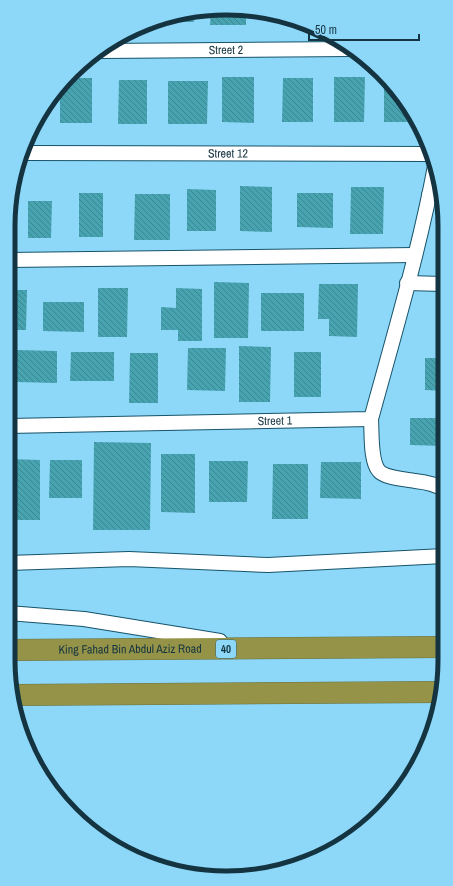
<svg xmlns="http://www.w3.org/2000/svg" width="453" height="886" viewBox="0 0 453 886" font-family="'Archivo Narrow',sans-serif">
<defs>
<pattern id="building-back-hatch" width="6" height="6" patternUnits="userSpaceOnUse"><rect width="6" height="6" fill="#48a3b0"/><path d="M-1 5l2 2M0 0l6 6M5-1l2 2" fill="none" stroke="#3b8691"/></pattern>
</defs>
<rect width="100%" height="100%" fill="#8dd8f9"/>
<path fill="url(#building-back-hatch)" d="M241,8L246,10V25H210L211,12Z
M193,15L194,22H157V19Z
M268,16L291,22H268Z
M384,76L400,94L416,122H384Z
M222,77H254V123L222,122Z
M334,77H365L364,122H334Z
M71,78H92V123H60V91Z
M283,78H313V122H282Z
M119,80H147V124H118Z
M168,81H208L207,124H168Z
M240,186L272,187V232L240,231Z
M351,187H384L383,234H350Z
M187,189L216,190V231H187Z
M79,193H103V237H79Z
M297,193H333V228L297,227Z
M135,194H170V240H134Z
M28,201H52L51,238H28Z
M214,282L249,283L248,338H214Z
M319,284H358L357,337L329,336V319H318Z
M98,288H128L127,337H98Z
M176,288L202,289V341H178V330H161V307L176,308Z
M8,290H27L26,330H8Z
M261,293H304V331H261Z
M43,302H84V332L43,331Z
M439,304H443L444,337H439Z
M239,346L271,347L270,402H239Z
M188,348H226L225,391L187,390Z
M17,350L57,351V383L17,382Z
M71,352H114V381H70Z
M294,352H321V397H294Z
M130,353H158V403H129Z
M425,358H444V391L425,390Z
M410,418H444V446L410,445Z
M94,442L151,443L150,530H93Z
M161,454H195V513L161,512Z
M8,459L40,460V520H8Z
M50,460H82V498H49Z
M209,461H248L247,502H209Z
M321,462H361V499L320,498Z
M273,464H308V519H272Z"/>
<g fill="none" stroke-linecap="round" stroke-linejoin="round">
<defs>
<g id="minor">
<path id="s1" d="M101,51L351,49"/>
<path id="s2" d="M24,153L431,154"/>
<path d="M429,195H442"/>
<path d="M8,260L415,255"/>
<path d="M407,283L443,284"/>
<path d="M371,419C372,432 370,461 379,471C385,478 406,479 415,481C425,482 436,484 444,490"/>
<path id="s3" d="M8,426L371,419C394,335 419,251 435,166"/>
<path d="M8,563L129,559L268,565L444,556"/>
<path d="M8,613L84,619L220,641"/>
</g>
<g id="highway">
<path id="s4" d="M8,650L444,647"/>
<path d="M14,695L440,692"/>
</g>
</defs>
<use href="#minor" stroke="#17536a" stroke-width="16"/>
<use href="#highway" stroke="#687246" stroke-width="22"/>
<use href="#minor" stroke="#fff" stroke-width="14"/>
<use href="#highway" stroke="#949348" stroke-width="21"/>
</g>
<g text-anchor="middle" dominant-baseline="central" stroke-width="3" stroke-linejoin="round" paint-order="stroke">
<rect fill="#8dd8f9" stroke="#396578" stroke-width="1" x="216" y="640" width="20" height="18" rx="3"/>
<g font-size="11" font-weight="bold" fill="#153441">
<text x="226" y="649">40</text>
</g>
<g font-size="12" fill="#153441" stroke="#8dd8f9">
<text stroke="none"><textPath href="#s1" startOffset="125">Street 2</textPath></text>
<text stroke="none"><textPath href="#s2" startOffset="204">Street 12</textPath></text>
<text stroke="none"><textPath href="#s3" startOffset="267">Street 1</textPath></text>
<text stroke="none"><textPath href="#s4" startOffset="122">King Fahad Bin Abdul Aziz Road</textPath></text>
</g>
</g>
<path d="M0 0H453V886H0ZM226 15H227A211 211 0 0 1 438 226V660A211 211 0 0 1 227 871H226A211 211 0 0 1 15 660V226A211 211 0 0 1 226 15Z" fill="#8dd8f9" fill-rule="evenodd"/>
<path fill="none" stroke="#153441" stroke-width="5" d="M226 15H227A211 211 0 0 1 438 226V660A211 211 0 0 1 227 871H226A211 211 0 0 1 15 660V226A211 211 0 0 1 226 15Z"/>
<path d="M309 34v6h110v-6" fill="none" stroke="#153441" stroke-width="2"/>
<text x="315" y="34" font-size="12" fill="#153441" stroke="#8dd8f9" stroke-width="3" paint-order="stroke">50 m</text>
</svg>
